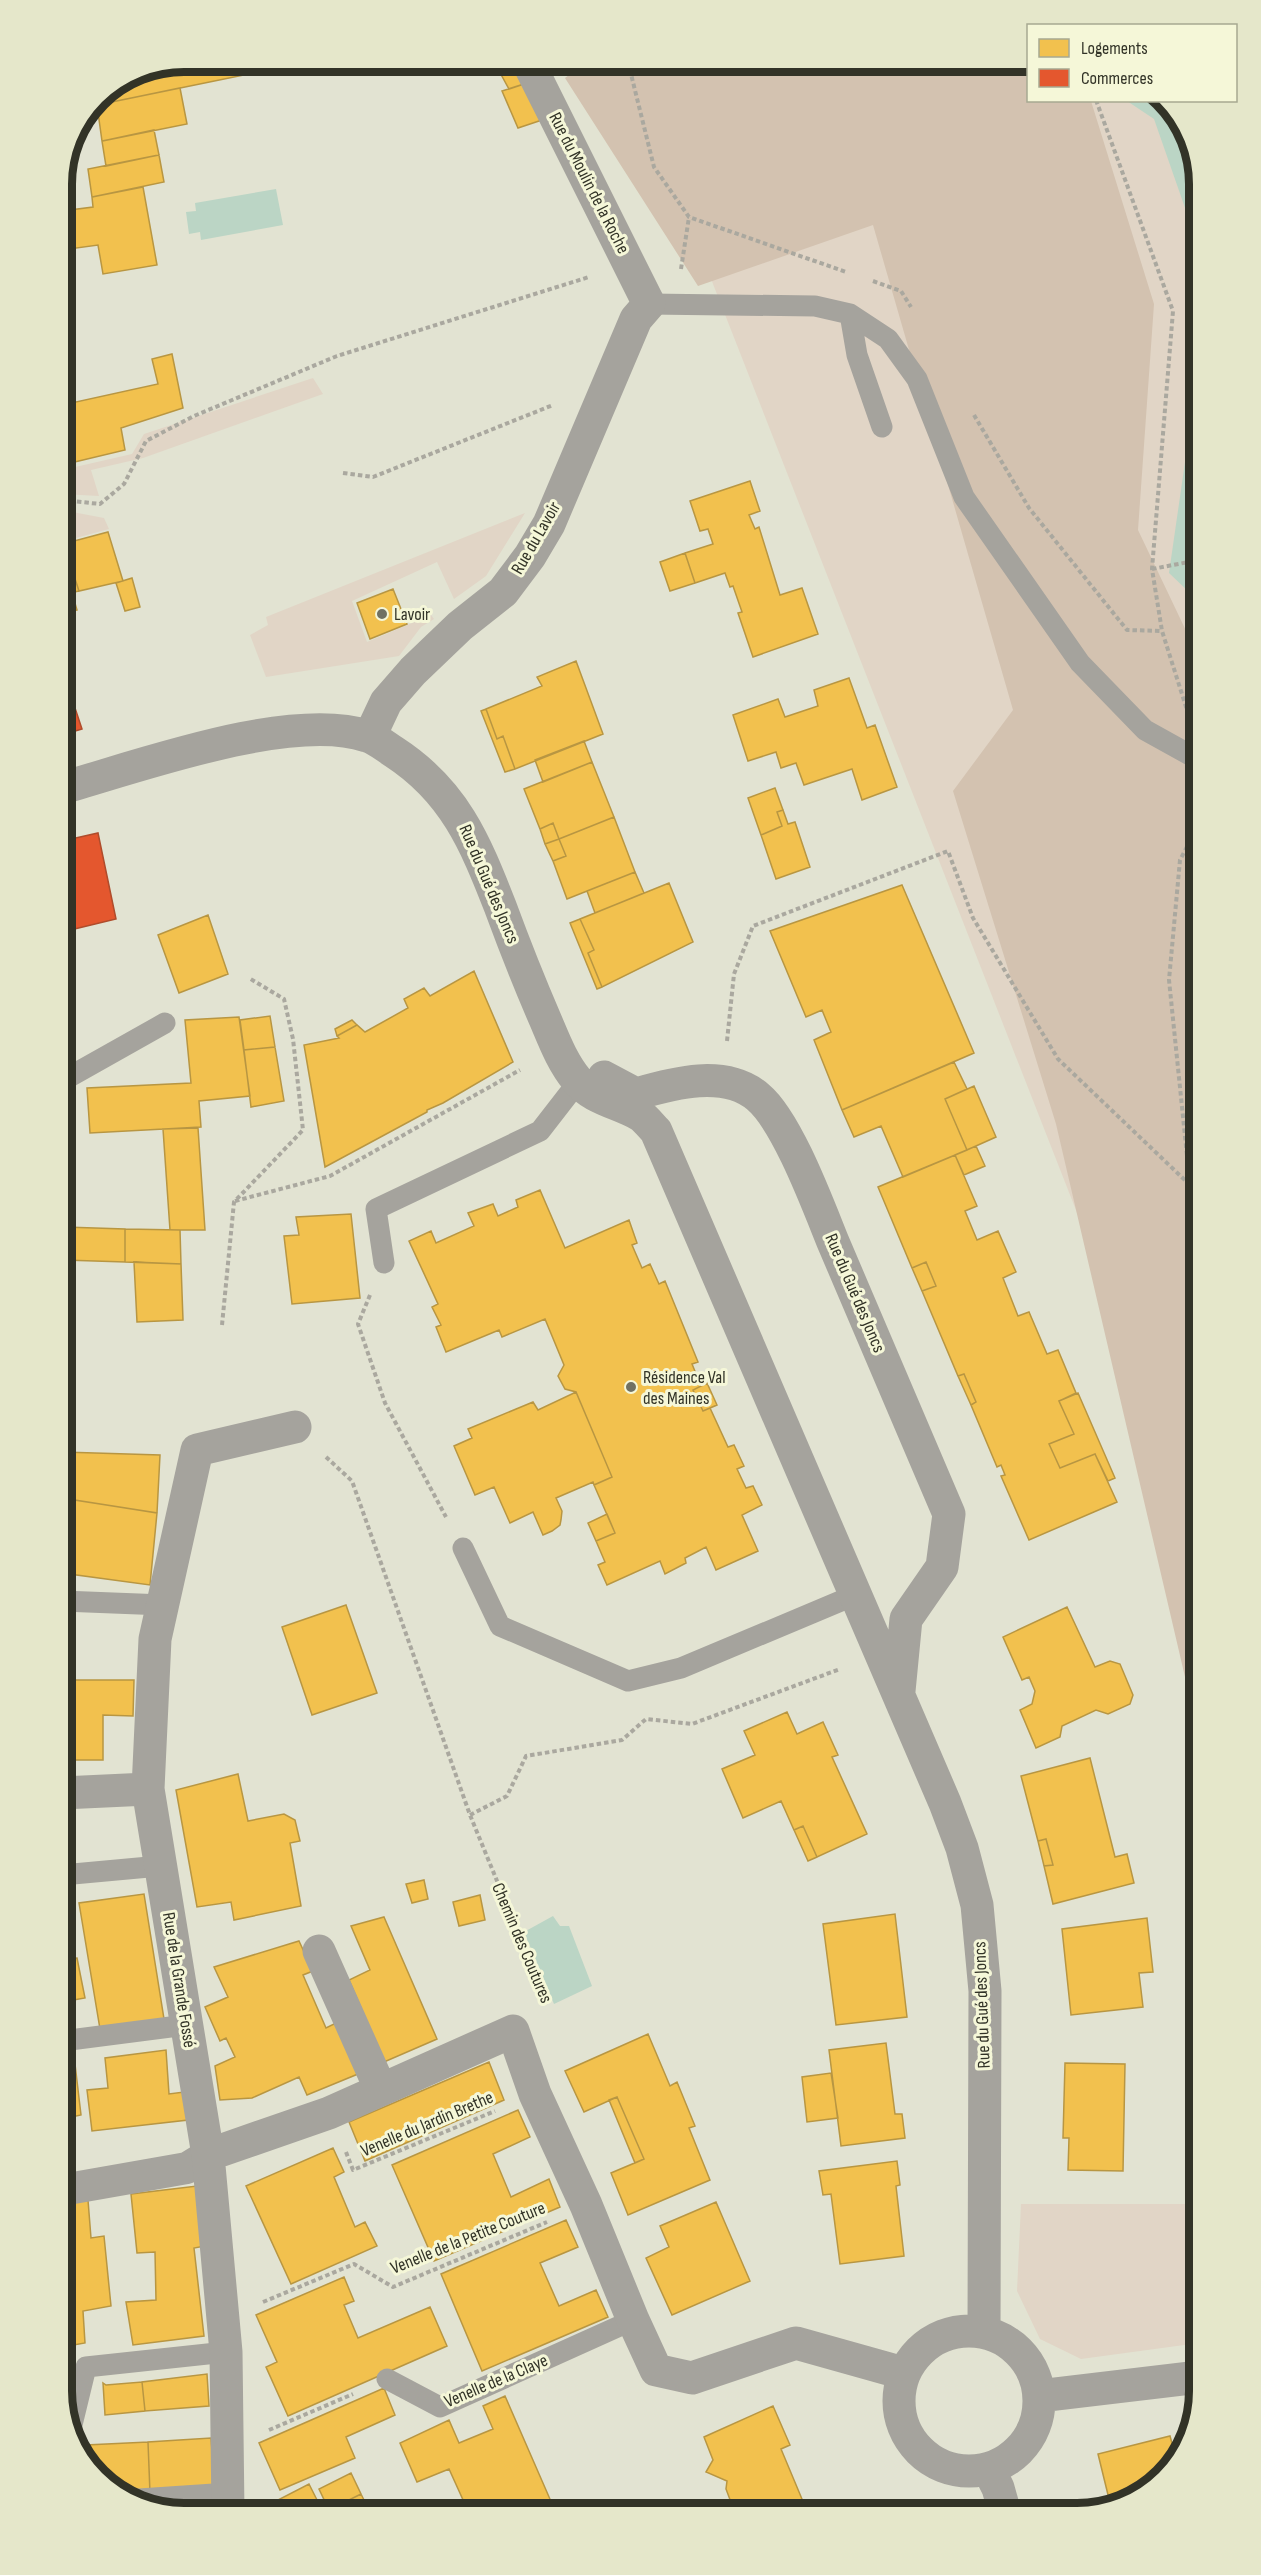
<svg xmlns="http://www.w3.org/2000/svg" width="1261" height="2575" viewBox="0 0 1261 2575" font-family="'Sofia Sans Condensed',sans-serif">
<rect width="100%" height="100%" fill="#e2e3d2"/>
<path fill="#e1d5c6" d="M626,62H1028V100L1162,101L1190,137L1199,184V1590L1159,1422Z
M313,378L323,394L143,458L91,470L99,496L62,494V470L132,454L144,434Z
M62,510L104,518L109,529L76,538L73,528L62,523Z
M525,513L486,576L454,599L437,562L352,601L367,642L431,615L434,619L421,627L399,656L266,677L250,635L268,625L266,617Z
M1021,2204H1199V2343L1081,2359L1040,2339L1017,2291Z"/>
<path fill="#d3c2b0" d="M586,62H1028V100L1091,101L1154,304L1138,530L1199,658V1737L1056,1124L953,791L1013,710L873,225L698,286L565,78Z"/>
<path fill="#bbd5c5" d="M1127,101H1162L1190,137L1199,184V248L1154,119Z
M276,189L283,225L201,240L200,232L189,234L186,212L196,211L195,203Z
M1199,447V580L1190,593L1169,573L1185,462Z
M553,1916L560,1926H569L592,1986L554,2004L524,1932Z"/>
<path fill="#f2c14e" stroke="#b89642" stroke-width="1.5" d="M184,62H267L268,70L97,105L98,97L137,71Z
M267,62H296L268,70Z
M517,63L527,83L509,89L498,69Z
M527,83L542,120L518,128L502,91Z
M180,88L187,124L102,141L97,105Z
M154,130L159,155L106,166L102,141Z
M159,155L164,182L92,197L88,169Z
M143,187L157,265L103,274L98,245L62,250V211L93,207L92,197Z
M172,354L183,408L121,428L125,450L62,465V405L158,384L152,359Z
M750,481L760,511L749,515L755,529L759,527L780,595L802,588L818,634L753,657L738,613L742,612L733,586L730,587L725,573L695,583L685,553L713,544L708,529L700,531L690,501Z
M62,527L70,532L75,546L62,549Z
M108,532L123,581L79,591L65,548L75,546L74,541Z
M65,548L79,591L62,595V549Z
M685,553L695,583L670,591L660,562Z
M132,578L140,607L125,611L116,583Z
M393,589L407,624L370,639L357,603Z
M72,593L77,610L62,614V595Z
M576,661L603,734L515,769L503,736L497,739L486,709L542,686L537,677Z
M849,678L867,728L875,725L897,787L862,800L852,769L804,785L796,763L781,768L776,752L748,761L733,715L778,699L785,717L818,706L814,690Z
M486,709L497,739L503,736L515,769L505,772L481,711Z
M584,741L592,762L543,782L535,760Z
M592,762L614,817L559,839L553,823L540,829L524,789Z
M775,788L783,810L777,812L782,826L761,835L748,798Z
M783,810L788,824L795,822L810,867L776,879L761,835L782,826L777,812Z
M614,817L635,872L567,899L553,861L566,856L559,839Z
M553,823L559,839L545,844L540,829Z
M559,839L566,856L553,861L545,844Z
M635,872L644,893L595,913L587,891Z
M669,883L693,942L602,987L588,953L594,950L580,919Z
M902,885L974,1053L842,1110L814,1040L831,1032L822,1010L806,1017L770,931Z
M208,915L228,974L179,993L158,935Z
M580,919L594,950L588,953L602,987L597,989L570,923Z
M474,971L513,1062L443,1103L427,1110V1112L325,1167L304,1045L339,1038L337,1036L357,1025L365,1032L408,1008L404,999L424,988L430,996Z
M270,1016L275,1047L244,1050L240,1020Z
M239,1017L250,1096L199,1101L201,1127L90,1133L87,1088L191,1083L185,1020Z
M352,1020L357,1025L337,1036L335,1029Z
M275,1047L284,1101L251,1107L244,1050Z
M954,1062L967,1089L945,1099L967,1150L903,1177L881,1126L854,1137L842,1110Z
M974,1086L996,1137L967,1150L945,1099Z
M198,1128L205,1230H170L163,1129Z
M976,1146L985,1166L964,1175L955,1155Z
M955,1155L977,1206L965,1211L977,1240L998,1231L1016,1272L1003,1278L1018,1316L1029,1312L1047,1354L1058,1350L1076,1393L1059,1401L1074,1434L1049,1444L1060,1468L1095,1454L1117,1502L1029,1540L1001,1476L1005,1475L1001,1465L997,1467L971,1405L976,1402L964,1374L958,1376L922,1291L936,1286L926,1262L912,1268L878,1187Z
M540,1190L565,1248L629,1220L637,1243L632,1245L642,1268L650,1264L659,1284L665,1281L698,1362L692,1364L701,1386L693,1390L703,1411L710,1408L728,1447L734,1445L744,1466L737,1469L746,1488L753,1486L762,1505L742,1515L758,1551L716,1570L706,1547L685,1558L686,1563L665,1574L660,1561L607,1585L598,1565L605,1562L596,1541L615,1533L594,1485L612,1477L576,1392L565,1389L558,1376L564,1365L545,1319L502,1337L499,1330L446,1352L436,1327L441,1325L432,1307L438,1304L409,1241L431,1231L436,1243L474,1226L468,1213L493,1204L498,1216L518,1207L516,1200Z
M351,1214L360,1298L292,1304L284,1236L299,1235L296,1217Z
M64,1227L125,1229V1262L64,1260Z
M125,1229L180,1230L181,1264L125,1262Z
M134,1262L181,1264L183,1320L137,1322Z
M926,1262L936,1286L922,1291L912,1268Z
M964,1374L976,1402L971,1405L958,1376Z
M707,1383L717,1405L703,1411L693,1390Z
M576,1392L612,1477L594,1485L593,1482L556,1498L562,1511L561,1520L560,1525L552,1531L543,1535L533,1512L510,1523L494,1487L475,1495L454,1446L472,1438L468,1429L533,1402L538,1410Z
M1078,1393L1115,1478L1108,1481L1095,1454L1060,1468L1049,1444L1074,1434L1059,1401Z
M62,1452L160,1455L157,1513L62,1498Z
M62,1498L157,1513L150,1585L62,1573Z
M607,1514L615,1533L596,1541L588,1523Z
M346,1605L377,1693L312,1715L282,1627Z
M1067,1607L1095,1667L1110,1661L1120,1664L1133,1695L1130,1704L1108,1714L1096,1710L1062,1726L1060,1737L1036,1748L1020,1710L1032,1704L1035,1691L1029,1677L1022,1680L1003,1637Z
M62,1680H134L133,1716L103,1715V1760H62Z
M787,1712L797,1734L823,1722L838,1755L832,1757L867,1834L817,1857L803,1826L794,1830L781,1801L743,1818L722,1769L755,1755L744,1731Z
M1090,1758L1115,1857L1127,1854L1134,1883L1053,1904L1044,1866L1053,1865L1046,1839L1038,1841L1021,1776Z
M238,1774L248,1821L284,1814L295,1820L300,1841L290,1843L301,1906L234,1920L231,1902L197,1907L176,1790Z
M803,1826L817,1857L808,1861L794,1830Z
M1046,1839L1053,1865L1044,1866L1038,1841Z
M424,1880L428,1899L412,1903L406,1884Z
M144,1894L164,2019L100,2029L79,1903Z
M480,1895L485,1920L459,1926L453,1902Z
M895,1914L907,2017L836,2025L823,1924Z
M384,1917L437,2039L384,2062L349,1980L370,1970L351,1926Z
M1147,1918L1153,1972L1139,1973L1143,2007L1071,2015L1062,1929Z
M299,1941L313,1971L303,1975L326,2028L336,2023L358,2074L307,2095L299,2077L252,2098L220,2100L215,2066L235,2057L226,2038L220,2041L205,2007L228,1997L214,1967Z
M77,1958L85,1998L62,2002V1959Z
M648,2034L670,2086L677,2082L695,2126L689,2128L710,2180L628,2215L611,2173L644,2159L617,2097L584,2112L565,2071Z
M886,2043L895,2114H902L905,2138L841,2146L829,2050Z
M166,2050L169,2094L184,2092L188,2120L92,2131L87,2090L108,2088L105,2058Z
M489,2062L504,2100L365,2161L349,2122Z
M1065,2063L1125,2064L1123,2171L1068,2170L1069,2138H1063Z
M75,2064L81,2115L62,2119V2065Z
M831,2073L838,2118L807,2122L802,2077Z
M617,2097L644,2159L635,2163L609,2100Z
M518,2110L530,2137L493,2154L511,2197L549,2179L560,2207L434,2261L392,2165Z
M333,2148L344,2172L334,2177L355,2227L365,2222L377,2246L291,2284L246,2186Z
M897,2161L900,2185L896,2186L904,2256L840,2264L831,2194L823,2195L819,2171Z
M197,2186L205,2246L194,2248L204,2336L133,2345L126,2302L156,2300L155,2252L137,2253L131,2194Z
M88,2200L91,2238L104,2236L111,2306L83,2311L85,2343L62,2347V2202Z
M716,2202L750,2281L672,2315L646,2258L669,2247L660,2226Z
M566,2220L578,2247L540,2263L559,2306L596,2290L608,2317L482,2371L441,2274Z
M344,2277L354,2301L344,2305L358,2338L430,2307L447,2346L288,2416L266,2367L277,2362L256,2315Z
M207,2374L209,2406L145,2411L142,2382Z
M142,2382L145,2411L105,2415L103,2383L106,2385Z
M384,2388L395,2415L346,2437L355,2458L280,2490L259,2443Z
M505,2396L553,2506L535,2513H469L449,2469L417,2482L400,2443L449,2420L459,2443L493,2429L483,2406Z
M773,2406L790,2445L781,2449L807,2511L801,2513H735L726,2489L727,2481L706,2472L713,2460L704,2437Z
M1170,2436L1177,2461L1124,2504L1111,2507L1098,2454Z
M211,2438L215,2489L150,2493L148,2442Z
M148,2442L150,2493L125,2494L110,2488L87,2459L86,2445Z
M86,2445L87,2459L77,2446Z
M351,2473L361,2494L329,2510L319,2489Z
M309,2484L320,2506L307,2513H280L274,2502Z
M361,2494L364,2500L331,2513L329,2510Z
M215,2503L214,2513H176L155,2506Z"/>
<path fill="#e4572e" stroke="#af4c2c" stroke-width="1.5" d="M62,669L82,729L62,735Z
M98,833L116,919L62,932V841Z"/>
<path fill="#c0c5b8" stroke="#b0b4a8" stroke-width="1.5" d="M1199,580V638L1193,639L1189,601L1190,593Z"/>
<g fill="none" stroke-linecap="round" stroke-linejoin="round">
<path stroke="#aaa89f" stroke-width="4" stroke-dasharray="4.5 3" stroke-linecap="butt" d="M628,62L654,167L689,217L846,272
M1096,100L1173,311L1152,569L1162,631L1187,710
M681,269L689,217
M873,281L901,291L911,307
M974,415L1029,508L1127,630L1162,631
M343,473L373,477L553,405
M62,500L100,504L124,484L146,441L194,416L337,356L589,277
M1152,569L1199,560
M727,1041L734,974L753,926L948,851L973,918L1058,1059L1190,1185
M235,1201L330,1176L520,1070
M1199,1252L1190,1185L1169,980L1180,860L1199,824
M370,1295L358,1324L385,1403L446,1517
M222,1325L234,1202L303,1130L293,1039L284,999L249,978
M326,1457L352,1481L470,1815L547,2003
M470,1815L507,1796L526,1756L622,1740L646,1719L692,1724L840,1669
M346,2152L353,2170L495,2111
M263,2302L354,2264L393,2287L547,2222
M269,2430L353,2394"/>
<path stroke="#a5a39d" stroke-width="21" d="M649,304L815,306L850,314L888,339L917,379L964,497L1080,663L1145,730L1199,760
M850,314L857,355L882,427
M62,1081L165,1023
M384,1263L376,1209L540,1131L578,1082
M463,1548L500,1626L628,1681L681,1668L855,1595
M62,1601L164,1605
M62,1875L160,1866
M62,2041L186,2025
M387,2379L440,2407L633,2320
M70,2433L86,2367L226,2352
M139,2499L229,2493"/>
<path stroke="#a5a39d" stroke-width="32" d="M62,2190L187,2168L208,2155"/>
<path stroke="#a5a39d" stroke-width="33" d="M370,736L386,702L413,671L460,626L503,592L530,556L549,524L636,319L649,304L528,62
M62,788C140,766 291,711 367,736C377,739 386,747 394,752C454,791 475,842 500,906C514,944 529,982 545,1019C554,1040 562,1062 577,1080C592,1099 620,1103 640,1115C646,1119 651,1126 656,1131L945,1803L962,1848L977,1905L985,1991L984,2331
M604,1077L636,1094C674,1083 725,1069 758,1097C787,1121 818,1205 833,1242C872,1332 910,1423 949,1514L942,1567L906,1619L899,1691
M62,1793L148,1789
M319,1951L381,2090
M208,2155L329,2113L513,2031L535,2094L586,2205L633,2320L656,2370L692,2378L796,2343L903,2373
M899 2401a70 70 0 1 1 140 0a70 70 0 1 1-140 0Z
M1039,2396L1199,2377
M989,2470L998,2488L1005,2513
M228,2513L226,2352L208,2155L148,1789L155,1639L197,1450L295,1427"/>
</g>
<g fill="#707163" stroke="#f5f7d8" stroke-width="2">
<circle cx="382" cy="614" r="6"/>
<circle cx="631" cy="1387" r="6"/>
</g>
<g text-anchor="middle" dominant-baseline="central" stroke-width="6" stroke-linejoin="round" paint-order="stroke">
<g font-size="18" fill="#323327" stroke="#f5f7d8">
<text transform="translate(589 183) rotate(63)">Rue du Moulin de la Roche</text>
<text transform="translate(536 538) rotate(-60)">Rue du Lavoir</text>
<text transform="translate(489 884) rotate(67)">Rue du Gué des Joncs</text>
<text transform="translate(855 1293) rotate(67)">Rue du Gué des Joncs</text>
<text transform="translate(522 1943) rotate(67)">Chemin des Coutures</text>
<text transform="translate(179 1980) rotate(81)">Rue de la Grande Fossé</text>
<text transform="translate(982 2005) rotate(-92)">Rue du Gué des Joncs</text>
<text transform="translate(427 2124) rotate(-23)">Venelle du Jardin Brethe</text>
<text transform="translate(468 2238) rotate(-22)">Venelle de la Petite Couture</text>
<text transform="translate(496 2381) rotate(-23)">Venelle de la Claye</text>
</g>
<g font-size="18" fill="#323327" stroke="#f5f7d8" text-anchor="start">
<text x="394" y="614">Lavoir</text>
<text x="643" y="1377">Résidence Val<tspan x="643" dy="21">des Maines</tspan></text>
</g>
</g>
<path d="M0 0H1261V2575H0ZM184 72H1077A112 112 0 0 1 1189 184V2391A112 112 0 0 1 1077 2503H184A112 112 0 0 1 72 2391V184A112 112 0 0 1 184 72Z" fill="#e5e7ca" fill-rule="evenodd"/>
<path fill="none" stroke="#323327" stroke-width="8" d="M184 72H1077A112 112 0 0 1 1189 184V2391A112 112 0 0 1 1077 2503H184A112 112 0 0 1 72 2391V184A112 112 0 0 1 184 72Z"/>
<rect x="1027" y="24" width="210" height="78" fill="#f5f7d8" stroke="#a7a991" stroke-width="1.5"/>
<rect x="1039" y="39" width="30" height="18" fill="#f2c14e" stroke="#a7a991" stroke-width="1.5"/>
<text x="1081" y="54" font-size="18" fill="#323327">Logements</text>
<rect x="1039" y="69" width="30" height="18" fill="#e4572e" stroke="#a7a991" stroke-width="1.5"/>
<text x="1081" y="84" font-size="18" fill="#323327">Commerces</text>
</svg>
